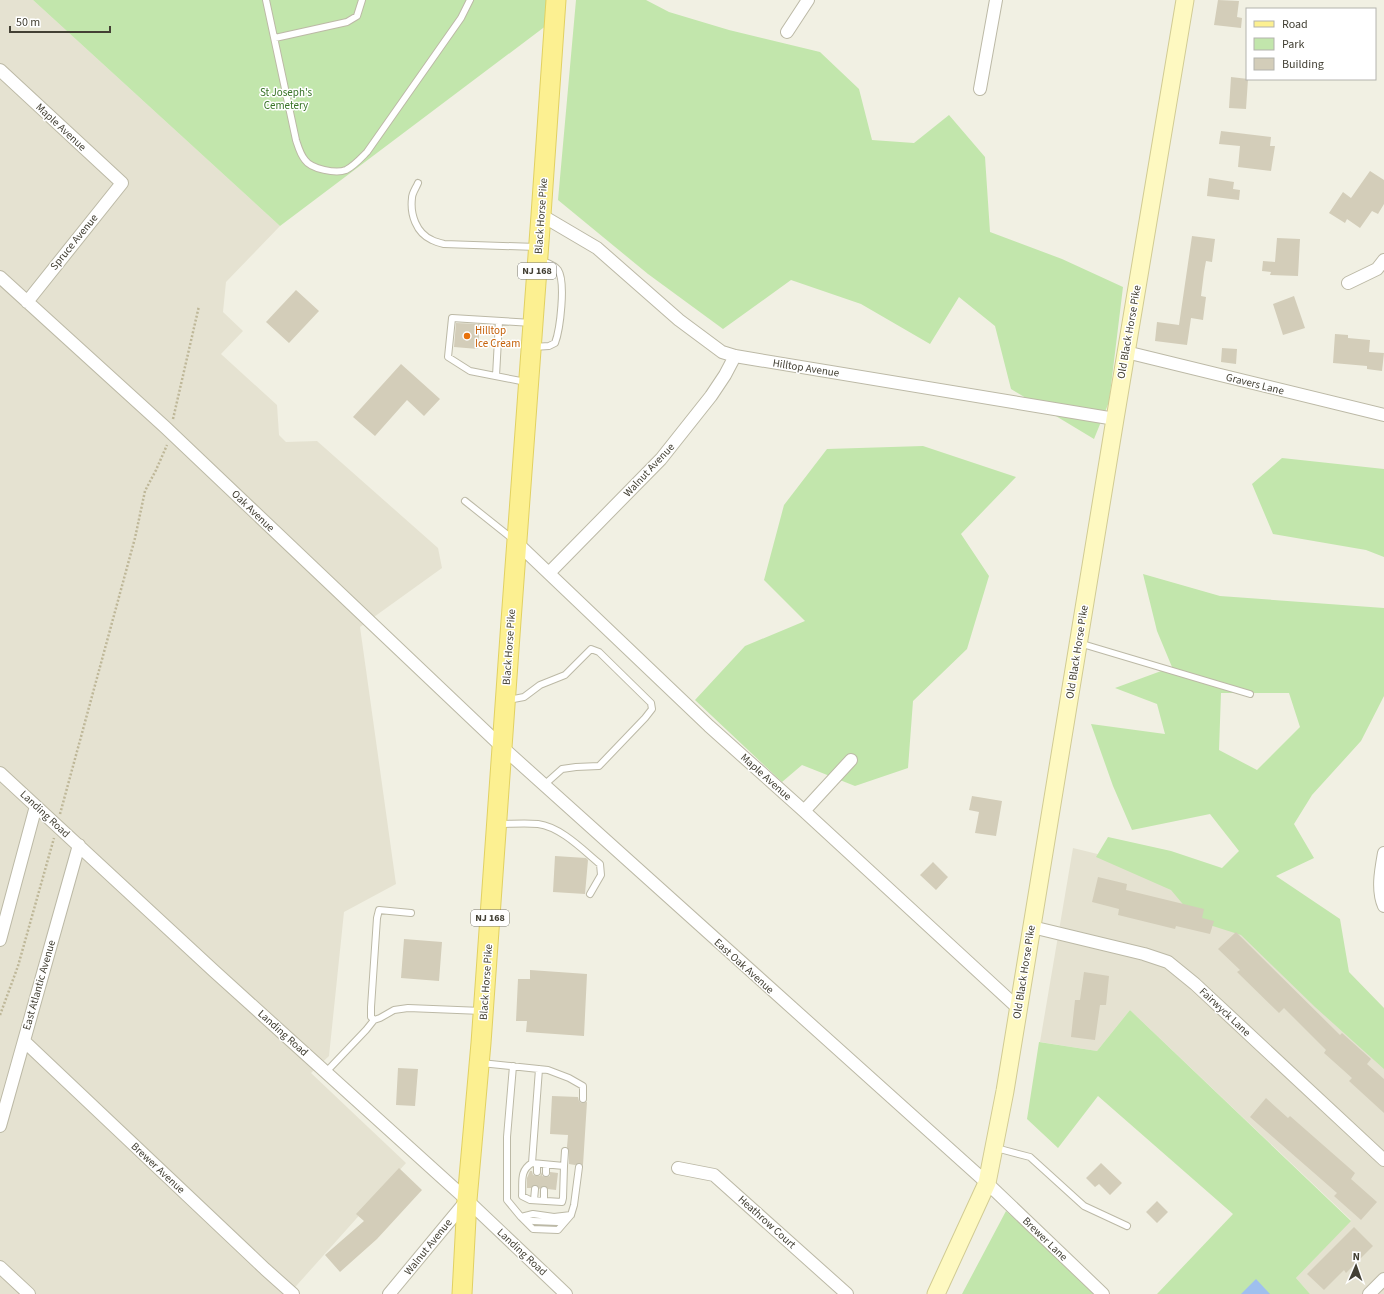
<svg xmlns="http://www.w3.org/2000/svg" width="1384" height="1294" viewBox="0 0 1384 1294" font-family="'Source Sans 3',sans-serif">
<rect width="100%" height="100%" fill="#f1f0e3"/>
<path fill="#e5e2d1" d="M0,0H33L280,226L226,282L223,312L243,331L221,354L277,405L279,435L286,442L317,441L438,548L442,568L360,627L396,884L344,912L329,1056L311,1073L406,1163L289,1294H0Z
M1073,848L1228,886L1384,1039V1294H1310L1296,1278L1351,1220L1130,1010L1097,1051L1040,1042Z"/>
<path fill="#c2e6ac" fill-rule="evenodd" d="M33,0H556L555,19L280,226Z
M576,0H646L669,12L729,30L820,52L859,89L872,140L914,143L949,115L985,157L990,232L1062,259L1123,287L1109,402L1094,439L1011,389L995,326L959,297L930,344L861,304L791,280L723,329L648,274L558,200Z
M923,446L1016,477L961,534L989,576L967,649L913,701L908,768L855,786L802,765L782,782L695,700L745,646L805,621L764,580L784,505L827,449Z
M1282,458L1384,469V557L1366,550L1273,534L1252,484Z
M1143,574L1220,596L1384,608V696L1361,741L1312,795L1294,824L1314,858L1276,876L1340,919L1349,972L1384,1008V1069L1315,1007L1241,935L1197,921L1171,890L1096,857L1108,837L1171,851L1222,868L1239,851L1210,814L1132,830L1113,786L1091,724L1165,734L1157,704L1115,688L1172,667L1157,631ZM1221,693H1289L1300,727L1257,770L1219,750Z
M1130,1010L1351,1221L1296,1278L1310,1294H1157L1233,1214L1098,1096L1058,1148L1027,1119L1039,1042L1097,1051Z
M1006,1211L1102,1294H962Z"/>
<path fill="#9fc0ee" d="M1256,1279L1270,1294H1241Z"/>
<path fill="#d3cdb9" d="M1218,0L1239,1L1237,17L1242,18L1241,28L1214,25Z
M1231,77L1248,79L1246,109L1229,108Z
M1221,131L1271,137L1270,146H1275L1271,171L1238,167L1240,146L1219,144Z
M1370,171L1384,180V204L1378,214L1372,211L1360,228L1347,219L1345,223L1329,213L1343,192L1351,198Z
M1209,178L1234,182L1233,189L1240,190L1239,200L1207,196Z
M1192,236L1215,239L1212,262L1206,261L1204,272L1201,296L1206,297L1203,320L1191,318L1187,345L1155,341L1157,322L1179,325Z
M1277,238L1300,239L1298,276L1270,275L1271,272L1262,271L1263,261L1275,262Z
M296,290L319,311L289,343L266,322Z
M1294,296L1305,328L1283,335L1273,304Z
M456,323L480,324L478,349L454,347Z
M1335,334L1348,335V338L1370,340L1369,352L1384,353L1382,371L1367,369V366L1333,363Z
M1222,348L1237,349L1236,364L1221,362Z
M401,364L440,399L424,416L407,400L375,436L353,417Z
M972,796L1002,801L996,836L975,833L979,812L969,810Z
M555,856L586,858L588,860L585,894L553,892Z
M933,862L948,877L936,890L920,875Z
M1098,877L1127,884L1126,890L1204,909L1202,918L1214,921L1210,934L1176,926L1175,929L1118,915L1119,909L1092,902Z
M1236,932L1340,1035L1342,1033L1371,1059L1367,1064L1384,1079V1113L1349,1081L1352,1078L1324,1053L1326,1050L1284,1008L1279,1013L1237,972L1240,970L1218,949Z
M404,939L442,942L439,981L401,978Z
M530,970L587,974L584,1036L526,1032L527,1021H516L518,979H530Z
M1084,972L1109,976L1106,1005H1100L1095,1040L1071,1037L1075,1000H1080Z
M398,1068L418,1069L415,1106L396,1105Z
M552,1096L578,1097L579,1101L581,1103L587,1102L583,1165L579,1163L575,1165L569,1164V1151L567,1147L568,1135L550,1134Z
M1266,1098L1288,1118L1290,1116L1355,1173L1351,1179L1377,1202L1361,1220L1334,1196L1337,1193L1250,1117Z
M1101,1163L1122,1183L1110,1195L1099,1184L1095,1187L1086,1178Z
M399,1168L422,1190L377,1239L340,1272L325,1255L364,1221L356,1214Z
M530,1171H532L533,1175L537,1176H540L542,1172V1176L546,1177L550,1176V1172L558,1173L556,1190L548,1189L544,1186L539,1189L538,1186L535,1185L531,1188H527V1178Z
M1157,1201L1168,1212L1157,1223L1146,1212Z
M1354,1227L1373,1246L1346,1273L1344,1270L1324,1290L1307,1274Z"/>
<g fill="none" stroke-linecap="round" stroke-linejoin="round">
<defs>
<path id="lane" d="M266,0L296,140C298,146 300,154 305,160C311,169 336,174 346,170C354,166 361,158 367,152L461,18L470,0
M275,38L347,22L357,16L362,0
M418,183C416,188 412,193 412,198C410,214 416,233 432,240C436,242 440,243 444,244L537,247
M533,347L549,346L555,343C560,330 566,282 558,270C554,264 547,263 540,260
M496,376L499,321
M526,382L470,371L448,357L452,318L532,323
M465,501L514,540
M1079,643L1250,694
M508,700L524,697L540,685L565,675L591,649L599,652L651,703L652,709L645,718L599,766L576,767L562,769L544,785
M498,824C511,824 525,823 538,824C561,827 583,850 600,864L601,875L590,894
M374,1020L380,1018L394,1010L408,1008L482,1011
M481,1063L548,1070L569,1078L583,1086V1099
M513,1066L507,1137V1200L521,1217L533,1214L554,1217L571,1215
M326,1072L366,1030L374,1020L371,1017V1007L377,918L379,910L411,913
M996,1148L1030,1157L1084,1206L1127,1226
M532,1163L564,1166L563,1198L562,1202L530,1200L522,1196C523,1182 519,1171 532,1163Z
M532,1163L539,1069
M564,1166L565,1151
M537,1172V1164
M546,1173V1165
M534,1200L535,1189
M544,1201V1190
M521,1217L533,1229L558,1230L571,1215L574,1205L579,1167
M523,1218L533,1221L558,1222L566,1218"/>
<path id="street" d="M787,32L808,0
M0,70L122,183L27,302
M980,89L996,0
M541,215L597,248L679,320L722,352L735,356L1115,419
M0,277L165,427L502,747L987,1183L1103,1294
M1348,283L1377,269L1384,260
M1126,352L1384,415
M516,542L709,726L804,811L1018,1008
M549,573L661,459L711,396L725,375L735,356
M0,773L214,971L467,1200L566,1294
M804,811L851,760
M1384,853C1381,870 1377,890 1384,906
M1032,927L1144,954L1168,962L1195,984L1384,1160
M0,940L36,806
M24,1041L265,1269L293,1294
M0,1126L79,845
M678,1168L714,1175L847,1294
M0,1267L29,1294
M389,1294L467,1200
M1369,1294L1384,1279"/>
<path id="secondary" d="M936,1294L987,1183L1005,1091L1115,419L1185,0"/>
<path id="primary" d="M462,1294L467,1200L481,1043L511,621L541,215L556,0"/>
</defs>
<use href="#lane" stroke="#bcb9a6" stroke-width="8"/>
<use href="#street" stroke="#bcb9a6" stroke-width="14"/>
<use href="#secondary" stroke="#d1cb93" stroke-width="19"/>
<use href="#primary" stroke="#e1d162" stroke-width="21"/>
<path stroke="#beb798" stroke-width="2.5" stroke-dasharray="2 2" stroke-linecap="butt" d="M173,419L199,306
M60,814L135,538L145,491L156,470L167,445
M0,1015L18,966L54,838"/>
<use href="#lane" stroke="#fff" stroke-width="6"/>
<use href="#street" stroke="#fff" stroke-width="12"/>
<use href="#secondary" stroke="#fef9c1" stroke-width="17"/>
<use href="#primary" stroke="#fcf091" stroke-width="19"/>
</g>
<circle fill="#e8710a" stroke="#fff" stroke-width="1.5" cx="467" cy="336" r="4"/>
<g text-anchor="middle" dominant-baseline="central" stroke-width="3" stroke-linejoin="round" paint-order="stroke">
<g fill="#fff" stroke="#7b7971" stroke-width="1">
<rect x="518" y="263" width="38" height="16" rx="3"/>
<rect x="471" y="910" width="38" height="16" rx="3"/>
</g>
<g font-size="10" font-weight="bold" fill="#434034">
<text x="537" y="271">NJ 168</text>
<text x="490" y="918">NJ 168</text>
</g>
<g font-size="11" fill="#387328" stroke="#fff">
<text x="286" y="92">St Joseph's<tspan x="286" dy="13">Cemetery</tspan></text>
</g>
<g font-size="11" fill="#434034" stroke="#fff">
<text transform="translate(61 127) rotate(43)">Maple Avenue</text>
<text transform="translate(541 216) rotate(-86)">Black Horse Pike</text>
<text transform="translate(74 242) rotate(-51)">Spruce Avenue</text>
<text transform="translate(1129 332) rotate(-80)">Old Black Horse Pike</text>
<text transform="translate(806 368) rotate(9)">Hilltop Avenue</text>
<text transform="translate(1255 384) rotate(14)">Gravers Lane</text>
<text transform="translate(649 470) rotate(-47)">Walnut Avenue</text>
<text transform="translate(253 511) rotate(44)">Oak Avenue</text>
<text transform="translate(509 647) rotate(-86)">Black Horse Pike</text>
<text transform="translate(1077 652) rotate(-81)">Old Black Horse Pike</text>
<text transform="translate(766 777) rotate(42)">Maple Avenue</text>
<text transform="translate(45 814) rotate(43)">Landing Road</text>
<text transform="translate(744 966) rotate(42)">East Oak Avenue</text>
<text transform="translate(1024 972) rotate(-81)">Old Black Horse Pike</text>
<text transform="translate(486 982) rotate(-86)">Black Horse Pike</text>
<text transform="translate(39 985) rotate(-74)">East Atlantic Avenue</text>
<text transform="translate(1225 1012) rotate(43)">Fairwyck Lane</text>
<text transform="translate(283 1033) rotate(42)">Landing Road</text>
<text transform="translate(158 1168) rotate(43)">Brewer Avenue</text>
<text transform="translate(767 1222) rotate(42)">Heathrow Court</text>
<text transform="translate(1045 1239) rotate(44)">Brewer Lane</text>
<text transform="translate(428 1247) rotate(-51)">Walnut Avenue</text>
<text transform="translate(522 1252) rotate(43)">Landing Road</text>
</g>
<g font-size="11" fill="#c56008" stroke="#fff" text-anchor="start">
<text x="475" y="330">Hilltop<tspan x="475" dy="13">Ice Cream</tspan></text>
</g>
</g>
<rect x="1246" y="8" width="130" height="72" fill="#ffffff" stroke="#b4b3ae"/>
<rect x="1254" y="21" width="20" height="6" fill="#fcf091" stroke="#b4b3ae"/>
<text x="1282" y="28" font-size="12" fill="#434034">Road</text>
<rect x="1254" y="38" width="20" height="12" fill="#c2e6ac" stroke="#b4b3ae"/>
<text x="1282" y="48" font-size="12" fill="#434034">Park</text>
<rect x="1254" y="58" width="20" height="12" fill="#d3cdb9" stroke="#b4b3ae"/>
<text x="1282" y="68" font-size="12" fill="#434034">Building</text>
<g transform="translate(1356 1266) rotate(2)" stroke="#ffffff" stroke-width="3" paint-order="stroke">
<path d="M0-3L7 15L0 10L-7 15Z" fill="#434034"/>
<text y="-6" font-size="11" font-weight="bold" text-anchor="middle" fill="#434034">N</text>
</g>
<path d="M10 26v6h100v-6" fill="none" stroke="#434034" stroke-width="2"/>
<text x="16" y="26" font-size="12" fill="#434034" stroke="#ffffff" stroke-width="3" paint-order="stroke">50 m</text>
</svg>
